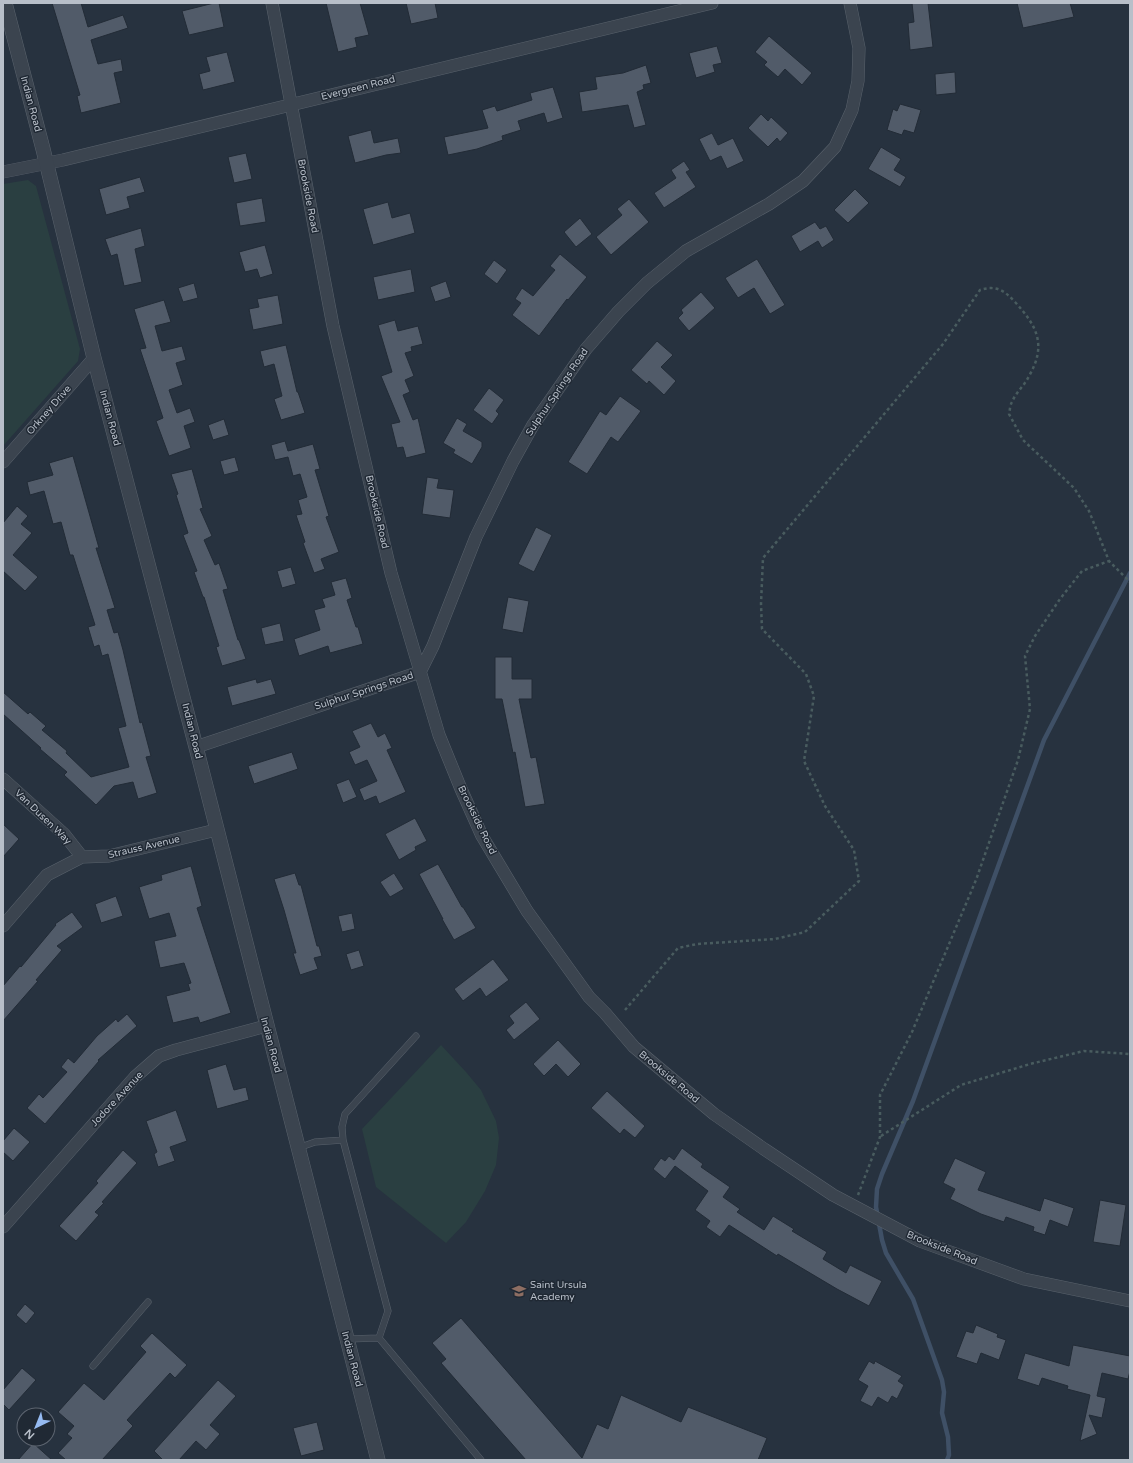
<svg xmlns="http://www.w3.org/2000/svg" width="1133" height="1463" viewBox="0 0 1133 1463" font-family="'Varela Round',sans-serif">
<rect width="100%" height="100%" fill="#27323f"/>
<path fill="#2a3f41" d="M28,180L36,186L80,349L78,361L3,446V184Z
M441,1045L466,1072L481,1090L496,1121L499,1138L496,1165L485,1191L466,1222L446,1243L376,1187L362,1129Z"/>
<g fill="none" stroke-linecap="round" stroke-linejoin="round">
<path stroke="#3f5066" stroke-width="4.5" d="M947,1460L949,1455L948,1437L942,1413L944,1392L942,1380L913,1299L886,1253L882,1240L876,1207L877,1189L882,1174L913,1101L1044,740L1130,573"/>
</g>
<path fill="#515b69" stroke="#222b36" d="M52,3H81L88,27L123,15L128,28L91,40L98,64L121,59L123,71L114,73L121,103L81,113L77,96L80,95Z
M214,3H219L224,27L189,35L182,11Z
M326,3H360L369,35L355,38L357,47L338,52Z
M406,3H435L438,18L411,24Z
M912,3H928L933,47L910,50L908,23L914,22Z
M1017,3H1070L1074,17L1023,28Z
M769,36L812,73L802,85L785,69L778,77L764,65L767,62L755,52Z
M717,46L722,63L713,65L715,72L696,78L689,53Z
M227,52L235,82L203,90L199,74L210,71L206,57Z
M646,65L651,83L643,85L644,89L637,92L646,125L634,128L628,105L582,112L579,92L597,89L595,77L623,73Z
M955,72L956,93L936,95L935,74Z
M553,87L563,118L547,123L544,113L518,121L521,130L502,136L503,140L477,149L448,155L444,137L488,128L482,110L495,106L497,111L532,100L530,93Z
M900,104L921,110L914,133L904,130L902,135L887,130L893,109L897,111Z
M761,114L768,121L771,117L788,133L780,142L777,138L768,147L748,128Z
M371,130L374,143L398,138L401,153L386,155L355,163L348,136Z
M712,133L718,145L733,138L744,161L727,169L721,156L710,161L699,139Z
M881,147L901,159L894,170L906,177L900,187L868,169Z
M246,153L252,179L234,183L228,157Z
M684,161L690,170L686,172L696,187L664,208L654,193L676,178L671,170Z
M140,177L145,192L127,197L130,208L106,215L99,189Z
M855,189L869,203L848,223L834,210Z
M262,198L266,222L240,226L236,203Z
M629,199L649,222L611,255L596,237L622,215L617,209Z
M388,202L392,218L410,213L415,233L373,245L363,209Z
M580,218L592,234L576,247L564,232Z
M815,222L820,229L826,226L834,240L822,248L818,241L800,252L791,236Z
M141,228L145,246L135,249L142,282L124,286L117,254L111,256L105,239Z
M265,245L273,274L260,278L257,269L245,272L239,252Z
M560,254L587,277L568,300L567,299L539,336L512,315L521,303L515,299L522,288L533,296L555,270L550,266Z
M757,259L785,305L770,314L754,288L738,298L725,278Z
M494,260L507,270L497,284L484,274Z
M411,269L415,292L378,300L373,277Z
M446,281L451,297L435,302L430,287Z
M194,283L198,298L183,302L178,288Z
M701,292L715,308L689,331L678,318L683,313L681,310Z
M278,295L283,324L253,330L249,309L259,307L257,299Z
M164,300L171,322L155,326L162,351L182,346L186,360L176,363L183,385L169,390L177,413L190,408L195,422L184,426L191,448L169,456L156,421L163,418L140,349L146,348L134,309Z
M395,320L398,331L418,326L423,344L411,347L412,351L405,353L414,376L405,380L410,392L403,395L413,420L418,418L426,453L406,458L403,447L397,448L391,424L400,422L381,376L392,372L378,325Z
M657,341L673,355L661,367L676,381L664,395L649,381L647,384L631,370Z
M286,345L297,392H298L305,413L281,420L274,399L282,396L274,364L264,367L260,351Z
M489,388L504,400L496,411L499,414L492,424L473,410Z
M620,396L641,411L618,442L611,437L587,474L568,462L600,411L606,415Z
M457,418L467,424L463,431L482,442V447L472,464L453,453L455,450L443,443Z
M224,419L229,435L213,440L208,425Z
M285,441L288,451L313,444L320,469L315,470L329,516L326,517L339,552L321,559L325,569L314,573L303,543L305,542L296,515L302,514L298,500L307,497L300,474L293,476L288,457L275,460L271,445Z
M73,456L99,548H96L115,608L107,610L114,633L118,632L123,650L140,723L142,722L151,756L146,757L157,793L138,799L133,782L114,786L96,805L64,775L67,772L40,749L41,748L3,714V692L28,714L30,712L46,726L42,730L67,751L66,753L91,777L129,767L118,728L126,726L108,654L102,656L99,645L94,647L88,627L95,625L73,555H70L61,522L53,524L44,491L30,495L27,482L53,475L49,463Z
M235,457L239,471L224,475L220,461Z
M192,469L203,508L200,509L212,536L204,540L215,565L219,563L228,589L223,590L238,640H239L246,659L222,666L216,647L219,646L204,597H203L194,572L197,571L183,535L188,533L176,495L178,494L171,474Z
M427,477L439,479L437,488L454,490L450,518L422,514Z
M17,506L28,516L21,524L32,533L13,555L38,577L25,591L3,571V523Z
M536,527L552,535L534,572L518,564Z
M291,567L296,584L282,588L277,571Z
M346,578L352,598L347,600L356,627H358L363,644L330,653L328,646L299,656L294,639L320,630L314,610L325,607L322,599L335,595L331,582Z
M508,597L529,601L523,633L502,629Z
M280,623L284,641L265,645L261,628Z
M495,657H512V679H532V699H519L531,758L536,757L545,804L525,807L515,752L513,753L502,699H495Z
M256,679L257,683L271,679L276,694L232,706L227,687Z
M371,723L378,737L385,733L392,748L387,750L406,792L379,804L376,796L364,801L359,789L377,781L367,760L355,765L349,752L360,747L352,731Z
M292,752L298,769L254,784L248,766Z
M349,779L357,797L343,803L336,784Z
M415,818L427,841L415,847L416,850L399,860L385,834Z
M3,824L19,839L3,857Z
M438,864L462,907H463L476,928L454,940L442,919H443L419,874Z
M191,866L202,906L197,908L231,1013L200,1023L198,1017L173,1023L166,996L190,990L188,984L191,983L184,963L160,968L154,941L176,936L169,913L149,919L139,887L162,880L161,875Z
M295,873L299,885H301L317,946H319L322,956L314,958L318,969L300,975L293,953H296L284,910L274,879Z
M394,873L404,889L390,897L380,882Z
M116,896L123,916L101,923L95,904Z
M72,912L83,927L57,946L62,950L36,980L38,981L3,1021V986L20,966L21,967L56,925L55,924Z
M352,913L355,929L342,932L338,916Z
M359,950L364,966L351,970L346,954Z
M493,959L509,980L486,997L480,988L463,1001L454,989Z
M526,1002L540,1019L514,1040L506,1030L514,1023L509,1016Z
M127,1014L137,1026L98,1060L99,1061L45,1124L27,1108L39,1094L43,1098L67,1072L61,1067L68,1058L74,1063L97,1036L116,1019L118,1022Z
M558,1040L581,1064L568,1077L556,1064L544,1076L533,1064Z
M226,1064L234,1090L246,1087L249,1100L217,1109L207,1070Z
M607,1091L645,1126L635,1138L624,1129L620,1134L591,1108Z
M176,1110L187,1141L170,1147L175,1161L158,1167L154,1154L157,1152L146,1121Z
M14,1128L30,1142L13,1161L3,1152V1141Z
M682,1148L703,1164L701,1167L730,1187L723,1197L740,1209L737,1212L764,1230L773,1216L794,1229L792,1231L827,1252L823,1259L846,1273L850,1265L882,1281L869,1306L837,1289L778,1254L777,1256L729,1225L720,1237L706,1227L710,1221L695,1210L708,1191L675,1166L665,1179L653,1169L661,1158L665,1161L669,1156L674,1160Z
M123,1150L137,1163L102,1202L104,1203L95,1212L99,1215L76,1241L59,1226L98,1183L96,1181Z
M955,1158L986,1172L978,1190L1040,1211L1044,1198L1074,1208L1068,1227L1050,1220L1045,1235L1033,1231L1034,1227L1006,1217L1004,1222L981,1214L950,1199L955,1189L943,1183Z
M1100,1200L1126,1205L1120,1246L1093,1242Z
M25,1304L35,1313L26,1324L16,1315Z
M461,1318L582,1458L597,1424L608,1429L621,1395L681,1422L688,1407L767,1438L758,1460H526L441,1363L446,1359L432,1343Z
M976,1325L998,1334L997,1337L1006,1340L999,1360L981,1353L977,1364L956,1357L966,1331L973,1333Z
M152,1333L187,1365L175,1378L170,1373L127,1420L133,1426L102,1460H66L58,1453L72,1438L67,1434L74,1426L58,1412L84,1383L104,1400L146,1352L140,1346Z
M1073,1345L1130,1356V1371L1128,1379L1102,1373L1097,1396L1106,1398L1102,1418L1089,1415L1097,1434L1080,1441L1090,1395L1067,1389L1068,1386L1042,1378L1039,1386L1017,1379L1025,1353L1069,1366Z
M869,1361L874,1364L875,1361L902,1376L898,1381L904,1385L897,1399L892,1396L888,1403L878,1397L872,1407L860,1401L868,1386L858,1380Z
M22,1368L36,1380L9,1410L3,1404V1390Z
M218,1380L236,1396L210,1425L220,1434L206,1450L196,1441L179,1460H163L154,1451Z
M317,1422L324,1450L301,1456L293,1428Z
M33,1443L52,1460H18Z"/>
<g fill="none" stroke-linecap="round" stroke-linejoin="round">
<defs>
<path id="service" d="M298,1148L315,1142L343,1140
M379,1338L388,1311L343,1140L342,1127L345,1114L416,1036
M347,1339L379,1338L481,1460
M93,1366L148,1302"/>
<path id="minor" d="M272,3L333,326L391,573L439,735L461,789L482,836L527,911L589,997L605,1013L634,1047L714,1114L764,1149L833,1195L920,1241L1024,1279L1130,1301
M3,172L63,160L712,3
M3,462L94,358
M196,747L420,672L433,646L476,537L513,461L533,425L586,349L618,312L647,283L686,251L769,204L803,181L835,147L852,110L858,81L859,48L850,3
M3,779L64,834L82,857
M3,926L47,875L82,857L109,856L216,830
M3,1227L135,1077L159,1056L176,1050L266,1026"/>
<path id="tertiary" d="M5,3L43,149L94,358L196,747L378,1460"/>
</defs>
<use href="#service" stroke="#59626c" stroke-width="7"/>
<use href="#minor" stroke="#59626c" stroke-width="13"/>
<use href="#tertiary" stroke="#59626c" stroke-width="15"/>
<path stroke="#495c5f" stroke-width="2.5" stroke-dasharray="3 3" stroke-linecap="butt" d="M625,1010L678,948L697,944L775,939L805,932L859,881L854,850L825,806L804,761L814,696L806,674L762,629L761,604L763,558L943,344L980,290C996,285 1004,290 1015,302C1037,326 1047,345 1029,376C1025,385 1016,392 1012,402C1010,405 1010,410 1009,414L1023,440L1074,488L1089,511L1109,561L1130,582
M881,1136L961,1085L1030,1064L1084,1051L1130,1054
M858,1195L880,1137V1095L912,1032L976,880L1018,760L1030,709L1025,656L1035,636L1060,599L1082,571L1109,561"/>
<use href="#service" stroke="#3b444f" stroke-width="6"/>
<use href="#minor" stroke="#3b444f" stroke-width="12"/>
<use href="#tertiary" stroke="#3b444f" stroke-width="14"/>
</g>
<defs>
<symbol id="school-bare" viewBox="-9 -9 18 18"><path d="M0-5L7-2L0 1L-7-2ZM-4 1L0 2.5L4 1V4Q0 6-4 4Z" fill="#8d6e63" stroke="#202934" stroke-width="2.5" paint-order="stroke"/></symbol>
</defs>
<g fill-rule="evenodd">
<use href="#school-bare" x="509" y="1281" width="20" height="20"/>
</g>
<g text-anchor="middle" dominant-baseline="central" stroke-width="3" stroke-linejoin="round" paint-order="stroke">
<g font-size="10" fill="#b8bfc9" stroke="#202934">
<text transform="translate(358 88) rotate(-14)">Evergreen Road</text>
<text transform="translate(31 104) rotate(75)">Indian Road</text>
<text transform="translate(308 196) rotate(79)">Brookside Road</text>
<text transform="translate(557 392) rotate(-56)">Sulphur Springs Road</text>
<text transform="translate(49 410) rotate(-49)">Orkney Drive</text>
<text transform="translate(110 418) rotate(75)">Indian Road</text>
<text transform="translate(377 512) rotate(77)">Brookside Road</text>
<text transform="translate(364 691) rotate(-18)">Sulphur Springs Road</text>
<text transform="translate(192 731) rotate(76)">Indian Road</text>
<text transform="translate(43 817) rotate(44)">Van Dusen Way</text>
<text transform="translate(477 820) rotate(64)">Brookside Road</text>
<text transform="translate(144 847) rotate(-13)">Strauss Avenue</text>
<text transform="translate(271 1045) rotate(75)">Indian Road</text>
<text transform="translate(669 1077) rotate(40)">Brookside Road</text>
<text transform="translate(117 1099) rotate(-47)">Jodore Avenue</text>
<text transform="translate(942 1248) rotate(22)">Brookside Road</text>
<text transform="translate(352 1359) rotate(75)">Indian Road</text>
</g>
<g font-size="10" fill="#b8bfc9" stroke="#202934" text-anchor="start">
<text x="530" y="1285">Saint Ursula<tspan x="530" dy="12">Academy</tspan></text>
</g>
</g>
<rect width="1133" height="1463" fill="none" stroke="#b8bfc9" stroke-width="8"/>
<g transform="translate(36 1427) rotate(223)"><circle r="19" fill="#202934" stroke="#5d6570"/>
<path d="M0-3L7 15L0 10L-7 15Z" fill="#95baf1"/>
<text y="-6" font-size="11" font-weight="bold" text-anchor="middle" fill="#b8bfc9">N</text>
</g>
</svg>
